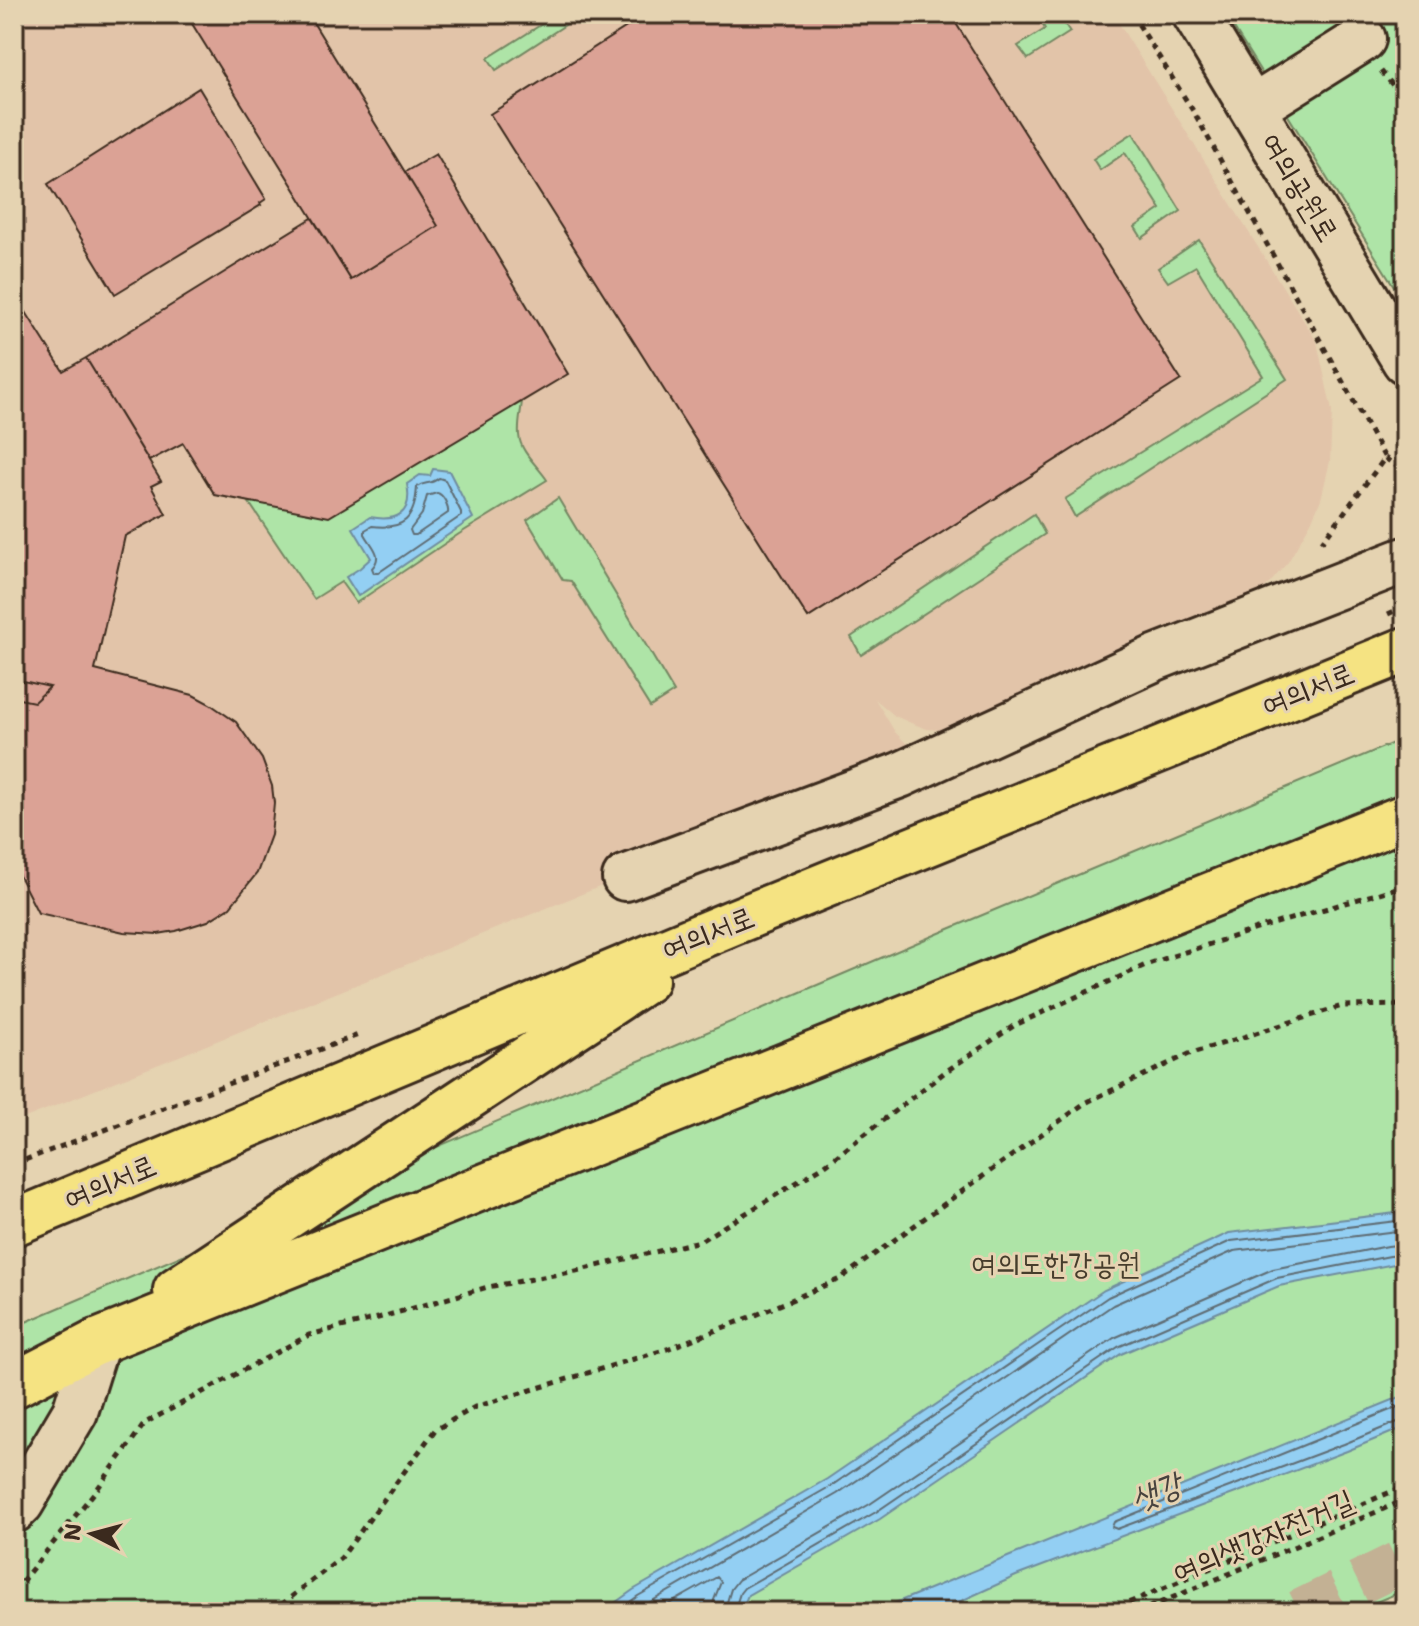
<svg xmlns="http://www.w3.org/2000/svg" width="1419" height="1626" viewBox="0 0 1419 1626" font-family="'Shantell Sans','Poor Story',sans-serif">
<rect width="100%" height="100%" fill="#e5d3b1"/>
<filter id="ink" filterUnits="userSpaceOnUse"><feTurbulence type="fractalNoise" baseFrequency=".0125" numOctaves="2"/><feDisplacementMap in="SourceGraphic" scale="16" xChannelSelector="R" yChannelSelector="G"/><feConvolveMatrix kernelMatrix="1 2 1 2 8 2 1 2 1" color-interpolation-filters="sRGB"/></filter>
<g filter="url(#ink)">
<path fill="#e2c4a9" d="M14,14H1113L1317,342L1332,411L1330,461L1321,499L1311,522L1288,562L1269,584L1251,600L951,731L927,729L911,723L895,716L875,699L895,732L905,742L919,750H940L25,1118L14,1121Z"/>
<path fill="#aee4a7" stroke="#748762" stroke-width="2" d="M558,14H582L496,70L488,58Z
M1037,14H1058L1070,32L1028,59L1018,46L1045,29Z
M1225,14H1405V304Z
M1133,133L1181,211L1142,238L1135,227L1161,209L1125,153L1100,170L1093,159Z
M1199,240L1287,379L1075,517L1065,499L1263,376L1196,266L1168,282L1158,268Z
M522,401C521,412 518,424 519,435C520,452 539,467 547,480L459,534L356,603L341,582L314,599L248,501Z
M558,498L674,692L650,707L571,581L563,580L527,520Z
M1034,514L1045,534L861,655L851,637Z
M1405,738V1590L1352,1612H14V1327L949,929Z"/>
<path fill="#93cff3" stroke="#708d9e" stroke-width="2" d="M433,469L449,471L473,518L358,596L346,577L360,568L371,558L353,528L370,517C397,522 413,514 407,484L420,475L430,476Z
M1405,1212V1262L1279,1286L1121,1354L880,1519L748,1595L741,1612H602L633,1590L827,1479L1104,1290L1229,1233Z
M1405,1395V1427L1347,1451L1016,1576L937,1612H873Z"/>
<g fill="none" stroke-linecap="round" stroke-linejoin="round">
<path stroke="#5e6c73" stroke-width="2" d="M439,478L445,480L461,512V516L378,573H374L372,568C384,555 372,547 365,534V530L372,526C404,530 415,519 417,487C425,481 429,486 439,478Z
M437,493C443,494 449,506 448,513L416,535H412L410,530L422,514L427,496Z
M1405,1404L1114,1522L1112,1527L1117,1529L1344,1444L1400,1421L1405,1420
M616,1612L638,1596L831,1486L1108,1297L1231,1241L1405,1220
M633,1612L837,1494L1113,1305L1234,1251L1405,1230
M655,1612L717,1577L721,1582L714,1600L712,1612
M724,1612L731,1589L738,1580L870,1504L1114,1338L1273,1269L1388,1246L1405,1244
M734,1612L740,1593L744,1588L876,1512L1118,1347L1277,1278L1390,1256L1405,1255"/>
</g>
<path fill="#dba295" stroke="#3b2a1e" stroke-width="2" d="M186,14H308L438,226L351,280Z
M647,14H950L1181,380L808,618L490,114Z
M199,88L266,199L260,203L261,205L115,294L48,184Z
M436,154L568,374L329,517L215,495L183,443L149,461L86,358L312,218L351,280L438,226L405,172Z
M14,293L63,371L86,358L161,481L151,486L166,514L125,536L95,670L193,695L210,704L236,722L262,759L272,786L274,803L271,835L257,873L230,907L208,921L176,931L158,934L124,932L38,913L14,866Z
M14,679L50,687L34,702L14,698Z"/>
<g fill="none" stroke-linecap="round" stroke-linejoin="round">
<path stroke="#c3b194" stroke-width="44" stroke-dasharray="44 22" stroke-linecap="butt" d="M1299,1612L1405,1560"/>
<defs>
<path id="minor" d="M1195,14L1405,361
M1253,108L1363,39
M625,878L900,775L1155,658L1405,560
M14,1510L21,1503L75,1412L97,1342"/>
<path id="major" d="M14,1223L734,922L1405,650
M176,1290L646,980
M14,1385L97,1342L1405,817"/>
</defs>
<use href="#minor" stroke="#3b2a1e" stroke-width="50"/>
<use href="#major" stroke="#3b2a1e" stroke-width="50"/>
<path stroke="#3b2a1e" stroke-width="5" stroke-dasharray="6 6" stroke-linecap="butt" d="M1132,14L1195,114L1385,458L1322,542
M1381,71L1405,100
M1385,458L1405,472
M1388,614L1405,606
M14,1164L361,1034
M14,1591L98,1488L145,1423L309,1335L378,1318L488,1287L576,1271L700,1241L824,1166L945,1072L1015,1025L1148,964L1263,927L1393,889L1405,891
M272,1612L341,1558L435,1430L475,1407L667,1349L756,1315L840,1279L1085,1103L1189,1054L1342,1006L1405,1005
M1107,1612L1405,1486
M1138,1612L1405,1500"/>
<use href="#minor" stroke="#e5d3b1" stroke-width="44"/>
<use href="#major" stroke="#f5e382" stroke-width="44"/>
</g>
</g>
<g text-anchor="middle" dominant-baseline="central" stroke-width="6" stroke-linejoin="round" paint-order="stroke">
<g font-size="30" fill="#3b2a1e" stroke="#e5d3b1">
<text transform="translate(1300 187) rotate(59)">여의공원로</text>
<text transform="translate(1308 689) rotate(-22)">여의서로</text>
<text transform="translate(708 933) rotate(-22)">여의서로</text>
<text transform="translate(110 1182) rotate(-23)">여의서로</text>
<text transform="translate(1263 1536) rotate(-23)">여의샛강자전거길</text>
</g>
<g font-size="30" fill="#463d2c" stroke="#e5d3b1">
<text x="1056" y="1263">여의도한강공원</text>
</g>
<g font-size="32" font-style="italic" fill="#48433e" stroke="#e5d3b1">
<text transform="translate(1156 1491) rotate(-22)">샛강</text>
</g>
</g>
<rect width="1419" height="1626" fill="none" stroke="#e5d3b1" stroke-width="48"/>
<rect x="24" y="24" width="1371" height="1578" fill="none" stroke="#3b2a1e" stroke-width="3" filter="url(#ink)"/>
<g transform="translate(92 1534) rotate(276)" stroke="#e5d3b1" stroke-width="6" paint-order="stroke">
<path d="M0-6L14 30L0 20L-14 30Z" fill="#3b2a1e"/>
<text y="-12" font-size="22" font-weight="bold" text-anchor="middle" fill="#3b2a1e">N</text>
</g>
</svg>
